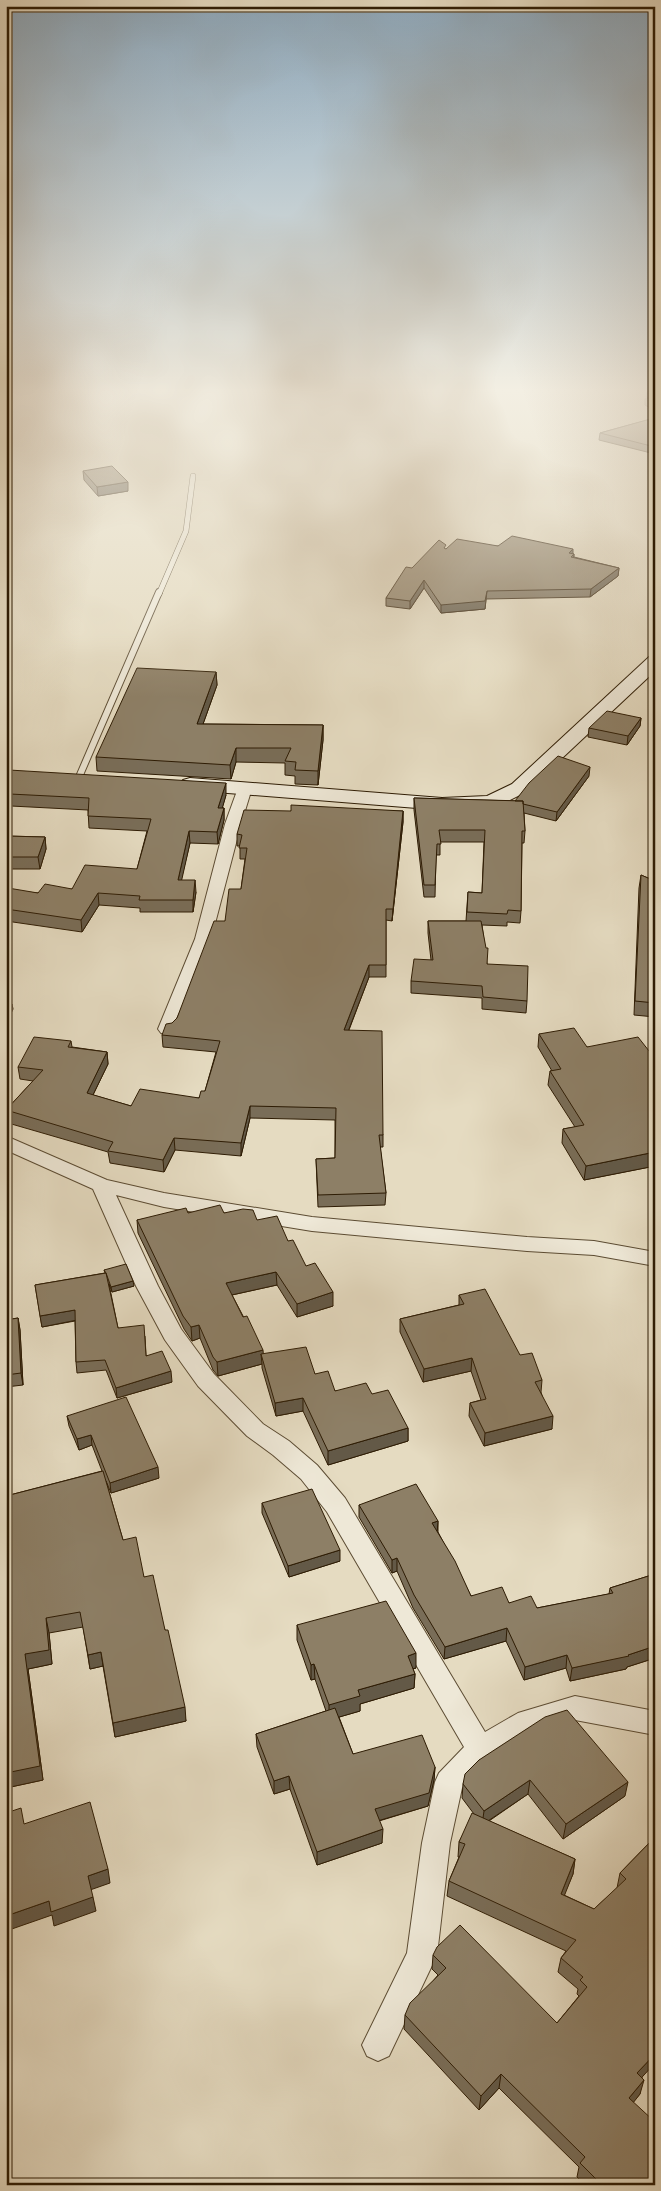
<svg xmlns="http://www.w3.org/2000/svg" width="661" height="2191" viewBox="0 0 661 2191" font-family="'Old Standard TT',serif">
<rect width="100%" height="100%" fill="#e5dbc1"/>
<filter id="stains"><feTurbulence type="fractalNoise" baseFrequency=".004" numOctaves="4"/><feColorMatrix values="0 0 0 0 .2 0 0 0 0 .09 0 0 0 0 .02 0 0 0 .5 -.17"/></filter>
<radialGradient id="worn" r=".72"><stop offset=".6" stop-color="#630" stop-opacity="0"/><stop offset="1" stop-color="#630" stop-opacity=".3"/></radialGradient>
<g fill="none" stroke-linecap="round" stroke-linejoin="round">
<defs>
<path id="service-far1" d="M159,594L186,531L193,476"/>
<path id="service" d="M79,777L159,592"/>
<path id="minor" d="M245,784L250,785L252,788L241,824L211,939L176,1029L173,1033L167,1034L161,1033L158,1029L195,939L225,824L238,788L240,785Z
M6,1136L107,1180L164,1193L312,1217L527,1237L594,1241L655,1252V1266L594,1255L527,1251L312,1231L164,1207L116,1195L158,1286L181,1329L214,1374L263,1424L289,1441L317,1465L345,1498L485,1732L518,1713L575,1696L655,1711V1735L575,1720L535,1732L490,1758L462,1788L450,1843L437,1955L389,2056L378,2061L367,2056L362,2045L407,1953L422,1843L435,1782L439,1773L464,1747L327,1512L301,1479L273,1455L247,1436L198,1386L165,1340L136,1286L93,1189L6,1150Z"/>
<path id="secondary" d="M655,656V671L526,792L498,806L442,810L190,790L183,788L180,784L183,780L190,778L442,798L487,796L512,784L649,657Z"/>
</defs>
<use href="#service-far1" stroke="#5c4c33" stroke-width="6"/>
<use href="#service" stroke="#5c4c33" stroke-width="8"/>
<use href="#minor" stroke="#5c4c33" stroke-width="2"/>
<use href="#secondary" stroke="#2e1c04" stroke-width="2"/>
<use href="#service-far1" stroke="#eee8d7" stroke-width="5"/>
<use href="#service" stroke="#eee8d7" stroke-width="6"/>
<use href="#minor" fill="#eee8d7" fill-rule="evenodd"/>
<use href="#secondary" fill="#eee8d7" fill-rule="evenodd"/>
</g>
<path fill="#796d58" stroke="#2e1c04" d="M655,390V411L645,405V399L649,398L646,397L647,391Z
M655,418V454L599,440L600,433Z
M83,471L128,491L98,496L84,480Z
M498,546L574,554V557L619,568L618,576L590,597L486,599L485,609L441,613L424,588L410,609L386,606V598L412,568L446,549Z
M216,672L217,685L203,724L323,725V740L318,785L295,784V776L285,775V763L236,762L231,779L97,771L96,757Z
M641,718L640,726L627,745L588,737L589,728Z
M6,775L226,795L222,808H224V820L218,844L190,843L181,880L196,892L193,912H140V908L99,905L82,932L6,921V890L38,893L72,889L137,869L147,831L89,828L88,810L11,806L8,812L6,811Z
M589,776L556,821L524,813L525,831L524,843H522L521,911L520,923L507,922V926L482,925L487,964L527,1001L526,1013L482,1009V998L411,993V981L431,960L428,933V921H466L468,892L482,893L484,842H440V855H436L435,897H424L414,810V798L515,801Z
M291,811H403V822L392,921L386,920V977H369L349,1030L383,1135V1147H380L386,1193L385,1205L318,1207L316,1159L335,1158V1120L250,1118L241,1156L175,1150L164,1172L110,1163L108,1152L8,1123L6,1110L33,1081L20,1079L18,1067L71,1041L72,1047L107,1052L108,1064L93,1095L131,1106L199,1098L205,1091L216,1052L163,1047L162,1035L177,1018L241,889L245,859H240V846H237V834Z
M6,836L45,837L46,849L40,869H6Z
M641,875L655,881V1017L634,1015L639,888Z
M539,1034L587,1047L655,1056V1166L584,1180L562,1143L563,1129L575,1127L548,1085L550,1071H552L538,1047Z
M188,1213H224L257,1220L288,1241L333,1306L297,1317L277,1285L232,1295L263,1354L315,1374L335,1391L372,1394L408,1428V1441L328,1465L303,1411L276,1416L262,1368V1364L218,1376L213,1370L200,1338L192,1341L184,1329L138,1233L137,1220Z
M104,1270L134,1286L112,1292L109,1284L118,1328L145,1336L146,1355L172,1382L117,1398L106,1370L77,1373L76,1362L75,1321L42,1327L35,1285L105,1273Z
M459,1295L520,1355L542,1380L541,1392L552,1429L484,1446L469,1416L470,1403L481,1400L471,1371L423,1382L400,1332V1319L459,1305Z
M18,1318L20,1330L23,1385L6,1387V1320Z
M67,1416L159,1478L111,1493L106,1481L123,1540L144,1577L165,1630L186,1721L115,1737L103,1666L90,1669L83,1627L49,1633L52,1664L28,1669L43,1780L6,1788V1496L102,1471L92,1445L79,1450L69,1426Z
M262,1503L340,1561L289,1577L262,1513Z
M359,1505L438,1521V1532L471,1596L537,1608L609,1594L610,1588L655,1574V1658L627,1667L626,1669L570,1681L566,1668L524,1680L506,1641L444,1659L413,1608L397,1571L392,1573L359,1517Z
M297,1625L416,1668L413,1669L415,1674L414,1688L360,1704V1711L339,1717L353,1754L435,1767L434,1780L428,1806L379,1821L382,1843L317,1865L290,1789L274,1794L257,1747L256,1734L326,1711L315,1679L311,1680L297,1640Z
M479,1760L625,1796L563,1839L528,1794L489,1821L575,1859L573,1874L564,1895L594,1909L617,1888L620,1873L655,1837L642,2078L640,2094L633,2102L655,2185H585L577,2177L579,2167L499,2088L479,2110L404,2029L405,2015L438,1975L432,1969L433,1955L557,2023L579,1996L577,1994L578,1989L558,1972L561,1958L566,1951L447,1896L449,1881L459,1857H458L459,1842L474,1814L462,1798L463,1784Z"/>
<path fill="#635947" stroke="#2e1c04" d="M128,482V491L98,496L97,487Z
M573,549V555L574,554L573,561L569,553Z
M619,568L618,576L590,597L591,589Z
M424,580V588L410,609V601Z
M487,591L485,609L441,613V605Z
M216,672L217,685L198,738L197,724Z
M641,718L640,726L627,745L628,736Z
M323,725V740L318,785V771Z
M236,748V762L231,779L230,765Z
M590,767L589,776L556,821L557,812Z
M226,783V795L219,820L218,808Z
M10,794L11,806L8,812L6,800Z
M224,808V820L218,844L217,832Z
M403,811V822L392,921L393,909Z
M189,831L190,843L179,892L178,880Z
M45,837L46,849L40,869L38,857Z
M195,880L196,892L193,912V900Z
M98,893L99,905L82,932L81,920Z
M369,965V977L344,1042V1030Z
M12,1004L13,1009L6,1025V1019Z
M107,1052L108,1064L88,1105L87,1093Z
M250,1106V1118L241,1156V1143Z
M174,1138L175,1150L164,1172L163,1160Z
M655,1152V1166L584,1180L586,1166Z
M276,1272L277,1285L227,1296L226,1283Z
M133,1281L134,1286L112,1292L111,1287Z
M333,1292V1306L297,1317V1304Z
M75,1310L77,1320L42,1327L40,1316Z
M18,1318L20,1330L23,1385L21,1373Z
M199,1325L200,1338L192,1341L191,1327Z
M263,1350L264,1362L261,1354L262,1364L218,1376L217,1362Z
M472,1358L471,1371L423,1382L424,1369Z
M171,1371L172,1382L117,1398L116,1388Z
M303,1398V1411L276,1416L275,1403Z
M553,1416L552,1429L484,1446L485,1433Z
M408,1428V1441L328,1465V1451Z
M91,1435L92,1445L79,1450L77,1439Z
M158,1467L159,1478L111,1493L110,1483Z
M438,1521L437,1534L432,1523Z
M340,1550V1561L289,1577L288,1566Z
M397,1558V1571L392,1573V1560Z
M46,1618L49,1633L52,1664L28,1669L43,1780L6,1788V1773L25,1654Z
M507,1628L506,1641L444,1659L445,1647Z
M655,1646V1658L627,1667L626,1669L570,1681L572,1668L628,1655Z
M101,1652L103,1666L90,1669L88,1655Z
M416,1653V1668L407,1670L408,1656Z
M567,1655L566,1668L524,1680L525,1667Z
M314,1664L315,1679L311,1680V1665Z
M415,1674L414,1688L360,1704V1711L329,1720V1705L358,1690Z
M185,1707L186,1721L115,1737L113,1723Z
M435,1767L434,1780L428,1806L374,1822L375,1809Z
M289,1776L290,1789L274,1794V1781Z
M530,1780L528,1794L482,1825L484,1811Z
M628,1782L625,1796L563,1839L566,1824Z
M383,1829L382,1843L317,1865V1852Z
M575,1859L573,1874L559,1909L561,1894Z
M108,1869L110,1883L90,1890L88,1876Z
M93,1897L96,1911L54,1926L52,1915L6,1931V1916L49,1901Z
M655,2054V2063L633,2087L637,2073Z
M501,2074L499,2088L479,2110L481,2096Z
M644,2080L640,2094L626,2112L629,2098Z"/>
<path fill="#8d7f66" stroke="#2e1c04" d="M655,390V395L647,391Z
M655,397V405L645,399Z
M654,418H655V447L600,433Z
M112,466L128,482L97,487L83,471Z
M512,536L573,549L569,553L574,554L571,557L619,568L591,589L487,591L485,601L441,605L424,580L410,601L386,598L406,567L412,568L439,540L446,545L444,548L446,549L457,539L498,546Z
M137,668L216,672L197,724L323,725L318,771L295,770L296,762L285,761L291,748H236L230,765L96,757Z
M607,711L641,718L628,736L589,728Z
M558,756L590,767L557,812L523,804V801H515L529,783Z
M9,770L226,783L218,808H224L217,832L189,831L178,880H195L193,900H139L140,896L98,893L81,920L6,909V890L8,888L38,893L45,884L72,889L85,865L137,869L151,819L88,816L89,798L10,794L6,800V775Z
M414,798L523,801L525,831H522L521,911L508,910L507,914L467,912L468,892L482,893L485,830H439L441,844H437L435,885H424Z
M291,805L403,811L393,909H386V965H369L344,1030L382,1031L383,1135H379L386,1193L318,1195L316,1159L335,1158L336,1108L250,1106L241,1143L174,1138L163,1160L108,1151L113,1142L6,1110L43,1070L18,1067L34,1037L71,1041L68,1047L107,1052L87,1093L131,1106L140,1089L199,1098L201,1091H205L220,1041L162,1035L166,1024L172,1023L177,1018L214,921H225L229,889H241L247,848H239L242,835L237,834L244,810L291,811Z
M6,836L45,837L38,857H6Z
M641,875L655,881V1003L635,1001Z
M428,921H481L486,948H488L487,964L528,966L527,1001L483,997L482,986L411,981L414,959L433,960Z
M6,1004H12L6,1019Z
M574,1028L587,1047L638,1037L653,1056H655V1152L586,1166L563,1129L584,1125L550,1071L561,1069L539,1034Z
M220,1205L224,1213L243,1209L253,1210L257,1220L277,1216L288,1241L293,1240L306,1266L315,1263L333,1292L297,1304L276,1272L226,1283L243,1317L247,1316L263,1350L217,1362L213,1357L199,1325L191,1327L183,1316L137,1220L186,1208L188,1213Z
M126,1264L133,1281L111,1287L106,1273L104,1270Z
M106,1273L118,1328L144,1325L146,1356L162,1351L171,1371L116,1388L105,1360L76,1362L75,1310L40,1316L35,1285Z
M485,1289L520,1355L532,1353L542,1380L535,1382L553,1416L485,1433L470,1403L486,1399L472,1358L424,1369L400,1319L464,1304L459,1295Z
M18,1318L21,1373L6,1375V1320Z
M306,1347L315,1374L328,1371L335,1391L366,1383L372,1394L388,1390L408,1428L328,1451L303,1398L275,1403L261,1354Z
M126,1397L158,1467L110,1483L91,1435L77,1439L67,1416Z
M103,1471L123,1540L136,1537L144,1577L153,1575L165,1630H168L185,1707L113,1723L101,1652L88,1655L80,1612L46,1618L49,1650L25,1654L40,1766L6,1773V1496Z
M416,1484L438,1521L432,1523L455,1561L471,1596L502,1587L509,1603L531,1596L537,1608L613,1593L610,1588L655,1574V1646L628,1655L629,1656L572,1668L567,1655L525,1667L507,1628L445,1647L414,1595L397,1558L392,1560L359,1505Z
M312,1489L340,1550L288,1566L262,1503Z
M386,1601L416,1653L408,1656L415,1674L358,1690L360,1696L329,1705L314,1664L311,1665L297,1625Z
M335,1708L353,1754L422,1735L435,1767L429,1793L375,1809L383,1829L317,1852L289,1776L274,1781L256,1734Z
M567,1710L628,1782L566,1824L530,1780L484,1811L463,1784L465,1774L479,1760L545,1717Z
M90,1802L108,1869L88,1876L93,1897L51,1912L49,1901L6,1916V1813L21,1808L24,1824Z
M472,1813L575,1859L561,1894L594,1909L626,1879L620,1873L655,1837V2054L637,2073L644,2080L629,2098L655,2122V2185H602L580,2163L585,2157L501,2074L481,2096L405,2015L410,2003L446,1968L433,1955L437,1947L460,1925L557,2023L587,1987L580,1980L583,1977L561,1958L576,1940L449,1881L465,1844L459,1842Z"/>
<linearGradient id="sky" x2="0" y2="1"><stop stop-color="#8eaabf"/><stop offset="0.56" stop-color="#f3efe3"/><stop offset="1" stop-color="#f3efe3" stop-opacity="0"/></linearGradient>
<rect width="661" height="697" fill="url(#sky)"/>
<rect width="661" height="2191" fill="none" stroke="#e5dbc1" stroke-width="25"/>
<rect x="8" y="8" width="646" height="2176" fill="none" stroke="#2e1c04" stroke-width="2.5"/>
<rect x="12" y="12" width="636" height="2166" fill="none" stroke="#2e1c04"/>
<rect width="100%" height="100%" filter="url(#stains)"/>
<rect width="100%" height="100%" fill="url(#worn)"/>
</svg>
